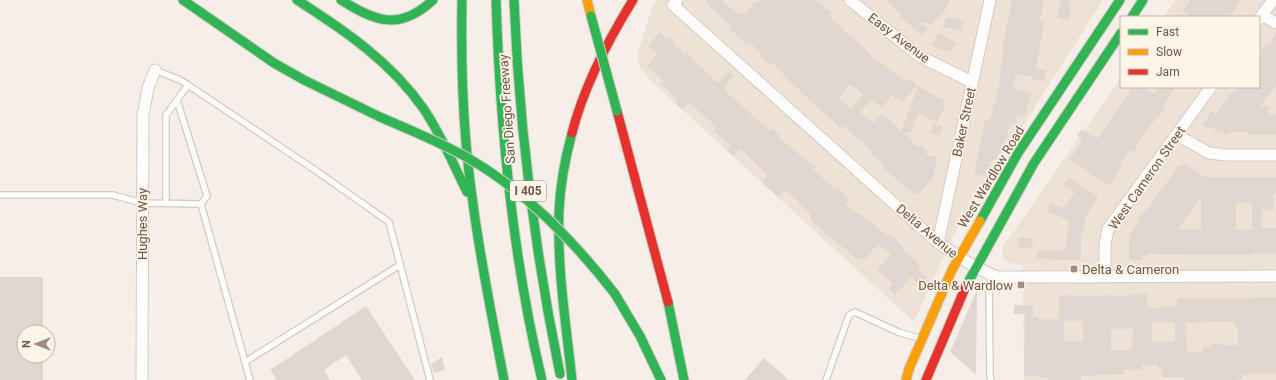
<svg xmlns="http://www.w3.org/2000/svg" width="1276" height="380" viewBox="0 0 1276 380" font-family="Roboto,sans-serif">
<rect width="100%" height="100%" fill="#f5efe8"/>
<path fill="#eee1d5" d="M657,0H1103L954,234L914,322L650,80L640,67L637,56L653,5Z
M1176,0H1276V380H1024L1023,265L1010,263L1003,259L1002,248L1121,78V87H1259V17H1164Z"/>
<path fill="#e1d7d0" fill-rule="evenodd" d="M705,0H721L735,12L738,14L740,12L743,15L755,2L757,3L760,0H816L832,13L829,16L874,58L905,81L906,78L917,85L902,102L892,95L882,108L871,100L860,112L873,123L882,113L918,147L921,145L928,151L925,155L937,157L933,178L917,195L915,192L914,194L882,167L884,165L871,153L872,151L842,125L840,128L782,74L783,73L771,62L769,64L759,56L761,53L749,42L747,45L729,28L731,26L710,7L711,5ZM850,84L863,95L851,109L838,98Z
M886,0H950L946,9L932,24L915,21L928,28L922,35L900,17L902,15Z
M1012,0H1044L1040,21L1044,22L1036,69L1046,70L1044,82L1032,79L1033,77L1016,74L1012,89L1031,93L1029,103H1028L1025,117L1017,115L1015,126L1009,125L1006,141H1004L1001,154L999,153L997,160L993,159L992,161H991L989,170L986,169L985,176L974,174L985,120H989V118H991L1001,78L999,77L1004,49H1002Z
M1061,0H1071L1068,8L1071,9L1069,20L1057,18Z
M1190,0H1240L1229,17H1191L1182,11Z
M947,17L964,21L962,31L942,27Z
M660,32L667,39L669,37L675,43L673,44L685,55L687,53L693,58L692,59L718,83L730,71L734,75L724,88L726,90L725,91L769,130L771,128L780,136L778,137L815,167L813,169L834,188L836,186L849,199L845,204L857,214L858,213L870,223L871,222L888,237L890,234L904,247L903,249L920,265L918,267L920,268L919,270L927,277L920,285L911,277L895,295L889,289L893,284L877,270L891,254L878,244L864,260L860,257L858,260L811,221L810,214L798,202L799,201L785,190L779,197L763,184L765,182L763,181L768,175L741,149L733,156L727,151L731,146L713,131L717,127L689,103L682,109L675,103L678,100L661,84L664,81L647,66L657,54L648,46Z
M938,33L956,43L952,52L944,49L943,51L932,45Z
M1276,34V85L1260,106H1269L1268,114H1276V135H1248V132H1230L1228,135L1215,131V129L1203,126L1211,111L1216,114L1232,92L1233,93L1238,87H1259V54L1267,43L1268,45Z
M918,86L940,98L944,100L943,103L946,104L937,122L918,113L912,131L909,133L901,132Z
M1133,87H1144L1154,94L1159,87H1176L1163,105L1165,106L1158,117H1157L1137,143L1138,144L1133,152L1130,150L1120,165L1122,166L1109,186L1070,159L1083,141L1080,140L1081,138L1077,135L1082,129L1097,139L1129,94L1128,93Z
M933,124L942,126L940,135L931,133Z
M1184,163L1205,177H1276V193H1274L1273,210H1262L1261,228H1276V254L1253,253V255H1239L1147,254V256H1142V260H1129V236L1139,221L1138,220L1143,212L1145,213L1179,165L1181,167ZM1201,197V229H1178ZM1236,203H1252V230H1236Z
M1069,177L1098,197L1083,221L1086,222L1083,233H1081V256H1080V260L1037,259V250H1066V239L1070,221L1047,211L1051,203L1063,208L1075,192L1064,184Z
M1019,237L1033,239L1032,248L1018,247Z
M0,277H43V332H24V356H43V380H0Z
M977,290L976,375L950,352Z
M1130,294H1147L1148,308L1168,307V306H1177V298L1234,299H1251V297H1276V374H1242V379L1232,380H1184V377H1162V369L1158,368V365H1142V370H1125V374L1081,376V380H1048V377L1024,376L1025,314H1014V305H1033V317H1038V319H1059V295H1076L1078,296L1099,297V295L1130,296ZM1064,321H1083V341H1064ZM1204,321L1235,322V328H1238V346L1211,344V347H1203V352H1187L1186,323H1204ZM1152,322H1175V342H1152ZM1111,329H1133L1132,350L1111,351Z
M366,306L415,380H362L346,355L324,370L330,380H277L270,370Z
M442,357L445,370L434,373L431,364Z
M764,358L789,380H745Z"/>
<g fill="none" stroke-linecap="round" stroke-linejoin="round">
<defs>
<path id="lane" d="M155,70L180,80L188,85
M177,100L207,196L201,204
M0,195H113L142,203L201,204L250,380
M166,203V115L188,85L315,170L389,222L430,380
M245,362L400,265
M826,380L849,315L855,312L898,332L922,339
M991,380L990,375L989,284L993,275"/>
<path id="street" d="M677,0L673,5L938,243L975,267L997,277L1276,276
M850,0L919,56L972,82
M1262,15L1276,23
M1259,19L1273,0
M1177,135L1209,153L1226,155H1276
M938,243L990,0
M1105,277V244L1108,229L1211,87
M142,380L143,115L148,88L155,70"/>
<path id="fast" d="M183,0L274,63L304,80L380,117
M297,0C344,30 391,62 423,108C441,134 453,164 467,192
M341,0C376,22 400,31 433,0
M462,0C461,48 462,95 466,143C473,223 489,301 504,380
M496,0C500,127 512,256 542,380
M514,0C519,128 534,248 560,374
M1132,17L1143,0
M572,133C565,159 560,185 559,212C557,268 566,324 572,380
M980,221L1018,153L1120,0
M966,286L1034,163L1121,33
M615,294L640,336L661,380
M668,302L684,380"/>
<path id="slow" d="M587,0L591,16
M906,380L909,369L952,270L980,221"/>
<path id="jam" d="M617,111L668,302
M572,133C584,86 607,42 633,0
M926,380L966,286"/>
</defs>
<use href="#lane" stroke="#d3cac5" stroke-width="8"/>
<use href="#street" stroke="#d3cac5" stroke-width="13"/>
<use href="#fast" stroke="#d4cac4" stroke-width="11"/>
<use href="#slow" stroke="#d4cac4" stroke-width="11"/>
<use href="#jam" stroke="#d4cac4" stroke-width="11"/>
<use href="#lane" stroke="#fefdfc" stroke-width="5.5"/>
<use href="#street" stroke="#fefdfc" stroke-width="11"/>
<use href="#fast" stroke="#30b455" stroke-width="9"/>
<use href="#slow" stroke="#ff9f0a" stroke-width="9"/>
<use href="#jam" stroke="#e5322d" stroke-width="9"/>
<defs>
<path id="fast-bridge" d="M591,16L617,111
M380,117C410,130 440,142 468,158C527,192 574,241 615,294"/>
</defs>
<use href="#fast-bridge" stroke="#d3cac5" stroke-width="11" stroke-linecap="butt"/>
<use href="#fast-bridge" stroke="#30b455" stroke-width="9"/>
</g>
<g fill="#9f8b81" stroke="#fef4e8" stroke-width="1.5">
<rect x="1070" y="265" width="8" height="8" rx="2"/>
<rect x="1017" y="281" width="8" height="8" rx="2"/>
</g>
<g text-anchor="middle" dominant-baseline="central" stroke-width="3.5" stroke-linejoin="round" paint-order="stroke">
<rect fill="#fef4e8" stroke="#9b8579" stroke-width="1" x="510" y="181" width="36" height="20" rx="3"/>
<g font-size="12" font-weight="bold" fill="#70554a">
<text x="528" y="191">I 405</text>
</g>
<g font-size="13" fill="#70554a" stroke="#fef4e8">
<text transform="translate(899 38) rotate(37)">Easy Avenue</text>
<text transform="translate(507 109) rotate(-94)">San Diego Freeway</text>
<text transform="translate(964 122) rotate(-78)">Baker Street</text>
<text transform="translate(991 177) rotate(-59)">West Wardlow Road</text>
<text transform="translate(1147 178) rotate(-55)">West Cameron Street</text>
<text transform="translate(142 224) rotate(-90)">Hughes Way</text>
<text transform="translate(927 231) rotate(40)">Delta Avenue</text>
</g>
<g font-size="13" fill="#70554a" stroke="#fef4e8" text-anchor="start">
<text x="1082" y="269">Delta &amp; Cameron</text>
<text x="1013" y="285" text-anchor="end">Delta &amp; Wardlow</text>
</g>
</g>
<rect x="1120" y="16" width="140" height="72" fill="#fef4e8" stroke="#c5b4a9"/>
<rect x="1128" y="29" width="20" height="6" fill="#30b455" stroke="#c5b4a9"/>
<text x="1156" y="36" font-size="12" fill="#70554a">Fast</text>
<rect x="1128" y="49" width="20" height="6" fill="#ff9f0a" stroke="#c5b4a9"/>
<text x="1156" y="56" font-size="12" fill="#70554a">Slow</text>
<rect x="1128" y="69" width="20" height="6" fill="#e5322d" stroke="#c5b4a9"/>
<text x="1156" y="76" font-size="12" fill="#70554a">Jam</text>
<g transform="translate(36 344) rotate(270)"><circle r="19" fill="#fef4e8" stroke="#c5b4a9"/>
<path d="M0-3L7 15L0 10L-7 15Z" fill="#9f8b81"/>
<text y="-6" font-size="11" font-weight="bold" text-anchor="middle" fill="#70554a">N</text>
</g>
</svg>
